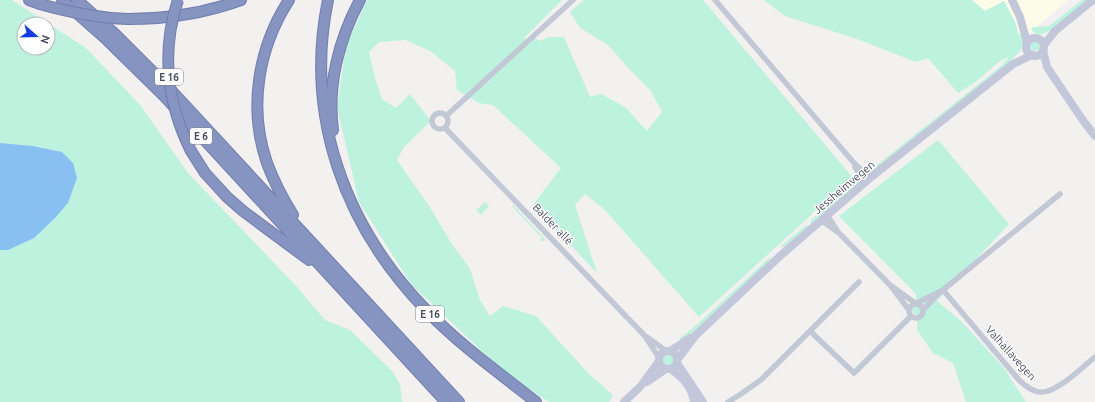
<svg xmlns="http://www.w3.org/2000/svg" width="1095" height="402" font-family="Ubuntu,sans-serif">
  <rect width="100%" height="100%" fill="#f3f0f0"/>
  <!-- commercial -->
  <path fill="#fdfce9" d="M 972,0 L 1069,0 L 1021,40 L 1015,22 L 1004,1 L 984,11 Z"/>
  <!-- green -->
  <path fill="#bdf2de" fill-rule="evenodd" d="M 0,0 L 12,0 L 86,48 L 141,106 L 188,173 L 298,288 L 325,320 L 350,330 L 392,371 L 400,384 L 402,402 L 0,402 L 0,250 L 8,250 L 62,152 L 33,146 L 0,143 ZM 24,24 L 48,24 L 48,48 L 24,48 Z
    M 367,0 L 562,0 L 524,38 L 532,42 L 535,38 L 540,41 L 548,37 L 564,37 L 590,97 L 601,94 L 625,107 L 647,131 L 662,112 L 651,91 L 631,71 L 608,45 L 580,28 L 570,12 L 584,0 L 703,0 L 854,179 L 822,203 L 809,217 L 699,317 L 605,210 L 585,194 L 575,205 L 597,273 L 533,205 L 561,168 L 493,105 L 479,103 L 457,90 L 455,71 L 432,52 L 406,40 L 379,42 L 369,52 L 375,78 L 382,99 L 396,108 L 410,94 L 431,121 L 404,147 L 397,160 L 429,206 L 452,244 L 470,269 L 480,300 L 490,316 L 503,306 L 536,316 L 589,374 L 613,395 L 609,402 L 549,402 L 504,372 L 411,284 L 359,202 L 337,108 L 345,52 L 344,51 Z
    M 764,0 L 972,0 L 985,11 L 1004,1 L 1015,22 L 1019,35 L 1022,33 L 1024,39 L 1022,43 L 1021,50 L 1008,64 L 873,172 L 869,173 L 868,172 L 1000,67 L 1010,56 L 999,62 L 974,83 L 958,93 L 928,58 L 916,62 L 857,39 L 785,16 Z
    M 1082,0 L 1088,0 C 1079,8 1052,33 1041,34 C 1036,35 1033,32 1031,28 C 1034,26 1043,27 1049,26 Z
    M1030 46a5 5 0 1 1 10 0a5 5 0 1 1-10 0Z
    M 938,140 L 1009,224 L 937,301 L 961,321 L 1004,368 L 1026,402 L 966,402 L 953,363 L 933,353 L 917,330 L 917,315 L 913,313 L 912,311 L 913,308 L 916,306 L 916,294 L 839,216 Z
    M 859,180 L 858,184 L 811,224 L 811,220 Z
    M 485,202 L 489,206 L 481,215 L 476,210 Z
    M 513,205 L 544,238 L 545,239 L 543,241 L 540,241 L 542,238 L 512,206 Z
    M 806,225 L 809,226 L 788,245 L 784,247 L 780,247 Z
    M 771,256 L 768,262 L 711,316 L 690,335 L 681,341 L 679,340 L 680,338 L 694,327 L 715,308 Z
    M663 360a5 5 0 1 1 10 0a5 5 0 1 1-10 0Z"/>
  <!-- water -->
  <path fill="#88c1f1" d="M 0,143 L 33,146 L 62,152 L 73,163 L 77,178 L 68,203 L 55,218 L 34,238 L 8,250 L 0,250 Z"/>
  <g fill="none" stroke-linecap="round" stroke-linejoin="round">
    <!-- highway casing -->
    <g stroke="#717ead" stroke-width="12">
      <path id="highway" d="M 29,0 L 40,4
        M 62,0 L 106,39 L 164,96 L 446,402
        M 77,0 L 115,34 L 169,88 L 459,402
        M 289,0 C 258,48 248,108 267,163 C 274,182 283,199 293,215
        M 328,0 C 304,116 345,227 427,311 C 460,345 499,373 536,402
        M 128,19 C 166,19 205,13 241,0
        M 333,130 C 327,85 339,39 360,0
        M 191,151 L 205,173 L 227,197 L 243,211 L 309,260"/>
    </g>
    <!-- street -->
    <path stroke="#c3c8d5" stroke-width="5.5" d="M 715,0 L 854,163 L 870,178
      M432 121a8 8 0 1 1 16 0a8 8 0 1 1-16 0Z
      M 446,116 L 573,0
      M 445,128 L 645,336 L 659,358
      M 855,167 L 865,183
      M 827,215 L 838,232 L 890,285
      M 821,220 L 836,231
      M 943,290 L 1019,380 C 1036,397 1047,395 1066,381 C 1076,374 1085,365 1095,357
      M 917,303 L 943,290 L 1060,194
      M909 311a7 7 0 1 1 14 0a7 7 0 1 1-14 0Z
      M 909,310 L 890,285 L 915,303
      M 923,310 L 939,293
      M 810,331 L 854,373 L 911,316
      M 647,337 L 666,351
      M 728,402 L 741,394 L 762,379 L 859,282"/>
    <!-- secondary -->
    <path stroke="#c2c7da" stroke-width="8" d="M 1012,0 L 1020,17 L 1027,42
      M1026 47a9 9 0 1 1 18 0a9 9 0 1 1-18 0Z
      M 1044,45 L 1055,31 L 1093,0
      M 1043,50 L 1047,67 L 1082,119 L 1095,136
      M659 360a9 9 0 1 1 18 0a9 9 0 1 1-18 0Z
      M 670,351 L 690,338
      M 677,360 L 696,335 L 780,256 L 824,218 L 870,178 L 1013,64 L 1032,55
      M 677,363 L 703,402
      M 671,369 C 683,378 692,387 694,402
      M 647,382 L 666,369
      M 624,402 L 640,387 L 659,361"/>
    <!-- highway -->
    <use href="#highway" stroke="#8594c1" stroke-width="10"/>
    <!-- highway-bridge casing -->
    <g stroke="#717ead" stroke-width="12" stroke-linecap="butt">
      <path id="highway-bridge" d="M 178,0 C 161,51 167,103 191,151
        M 40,4 C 68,12 98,18 128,19"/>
    </g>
    <!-- highway-bridge -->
    <use href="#highway-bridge" stroke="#8594c1" stroke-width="10"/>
  </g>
  <g text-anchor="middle" stroke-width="3" stroke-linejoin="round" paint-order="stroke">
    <!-- shield labels -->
    <g fill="#fff" stroke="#7e828f" stroke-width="1">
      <rect x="155" y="69" width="28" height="16" rx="3"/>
      <rect x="190" y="128" width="22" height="16" rx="3"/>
      <rect x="416" y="306" width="28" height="16" rx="3"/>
    </g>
    <g font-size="10" font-weight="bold" fill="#474d5f">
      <text x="169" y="81">E 16</text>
      <text x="201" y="140">E 6</text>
      <text x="430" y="318">E 16</text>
    </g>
    <!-- street labels -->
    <g font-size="11" fill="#474d5f" stroke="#fff">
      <text transform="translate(844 187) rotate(-40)" y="4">Jessheimvegen</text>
      <text transform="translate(553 224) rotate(46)" y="4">Balder allé</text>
      <text transform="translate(1011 353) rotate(48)" y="4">Valhallavegen</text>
    </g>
  </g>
  <!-- north arrow -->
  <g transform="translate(36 36) rotate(110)"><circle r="19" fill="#ffffff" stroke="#b5b8bf"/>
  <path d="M0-3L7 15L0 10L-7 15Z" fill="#103aec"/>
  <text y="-6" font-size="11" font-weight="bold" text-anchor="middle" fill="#474d5f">N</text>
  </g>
</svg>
